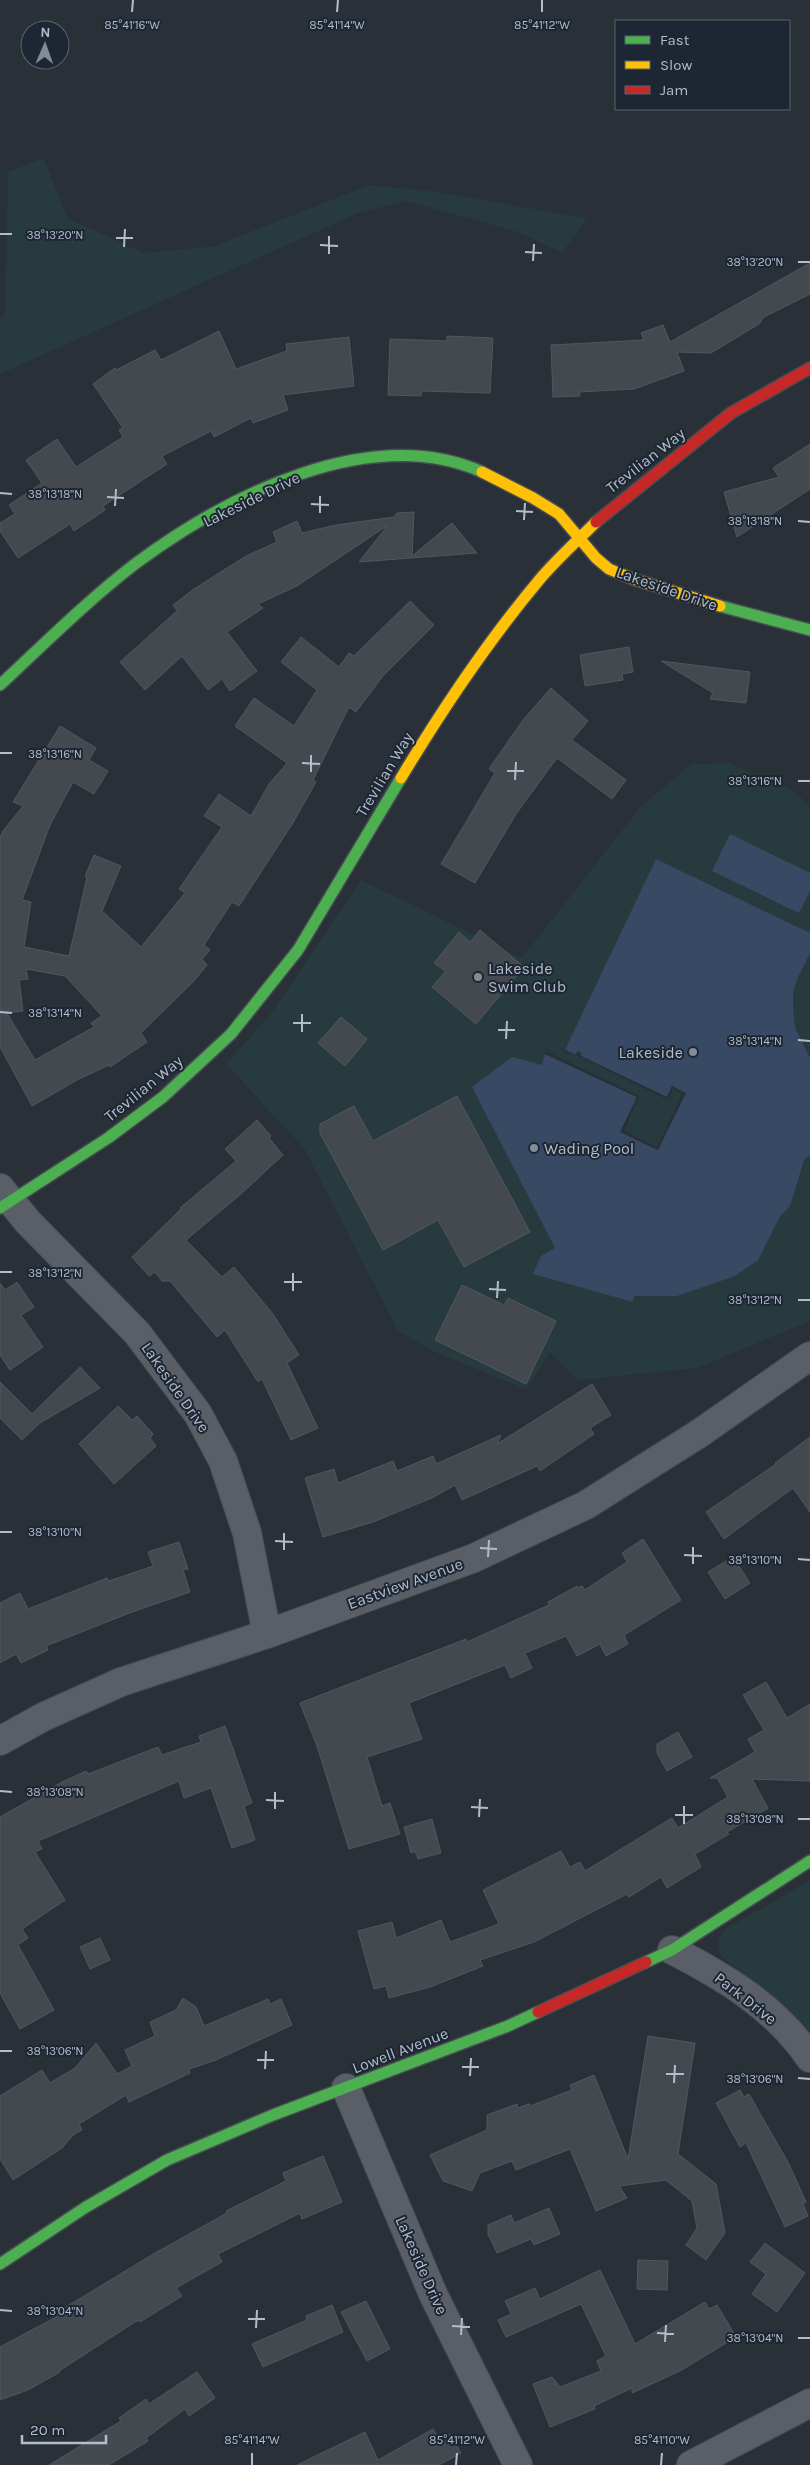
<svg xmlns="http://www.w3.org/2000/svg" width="810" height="2465" font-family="Karla,sans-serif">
  <rect width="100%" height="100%" fill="#2a3038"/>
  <!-- green -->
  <path fill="#273a3e" d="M 44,158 L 67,218 L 144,253 L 215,246 L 369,185 L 429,191 L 587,218 L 562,253 L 518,232 L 407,201 L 358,213 L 0,374 L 0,318 L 5,316 L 8,172 Z
    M 729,763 L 794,791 L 810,807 L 810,1321 L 697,1368 L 579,1380 L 550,1353 L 526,1389 L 437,1353 L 398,1331 L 304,1148 L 226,1064 L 273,1011 L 361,880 L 522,958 L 642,805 L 692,764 Z
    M 810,1881 L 810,2036 L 780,2005 L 721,1956 C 717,1945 717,1939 725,1929 Z"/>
  <!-- water -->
  <path fill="#384963" d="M 730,834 L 810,873 L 810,891 L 799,913 L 712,871 Z
    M 656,859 L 810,933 L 810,953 L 798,977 L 793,992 L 793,1008 L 795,1028 L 810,1058 L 810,1155 L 804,1160 L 790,1206 L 779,1218 L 758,1260 L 735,1276 L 677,1296 L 634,1296 L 633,1302 L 533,1274 L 541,1256 L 555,1248 L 472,1087 L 512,1057 L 542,1065 L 545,1054 L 637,1097 L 621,1132 L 658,1150 L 685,1093 L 672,1086 L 667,1097 L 580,1056 L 577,1051 L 576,1055 L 565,1050 Z"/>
  <!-- pier -->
  <path fill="#2a3038" d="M 563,1049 L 576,1055 L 578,1051 L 581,1053 L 581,1056 L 667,1097 L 672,1086 L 686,1093 L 658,1150 L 620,1132 L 637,1097 L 545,1054 L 546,1051 L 639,1096 L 624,1131 L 657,1147 L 682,1094 L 673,1089 L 669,1099 L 666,1099 L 578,1056 L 564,1052 Z"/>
  <!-- building -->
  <path fill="#444950" stroke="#52575f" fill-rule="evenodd" d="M 810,263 L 810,294 L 764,317 L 759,324 L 711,353 L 677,352 L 684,371 L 634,389 L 579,392 L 580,396 L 553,397 L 551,345 L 644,340 L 641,333 L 663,325 L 670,342 Z
    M 219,331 L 236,369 L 287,351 L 286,344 L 349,337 L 354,386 L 283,395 L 288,410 L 253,423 L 251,418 L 214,437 L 211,431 L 162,456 L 167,464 L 103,506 L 105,510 L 74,531 L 70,524 L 18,558 L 0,531 L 0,523 L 15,514 L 9,505 L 42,483 L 26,460 L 57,439 L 76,467 L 123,437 L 119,430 L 123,428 L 93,384 L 115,368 L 116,370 L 155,350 L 161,360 Z
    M 447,336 L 493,338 L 490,393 L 422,391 L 421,396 L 388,395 L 390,339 L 447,341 Z
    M 810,444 L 810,489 L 737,537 L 724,492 L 779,477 L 773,468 Z
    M 414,512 L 412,556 L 452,523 L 477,553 L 359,562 L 388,525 L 297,586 L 258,604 L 263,608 L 227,632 L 257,671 L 230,691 L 222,679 L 208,690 L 182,656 L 145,690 L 120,662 L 177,611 L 173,605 L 194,589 L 246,556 L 277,542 L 273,532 L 297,521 L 302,533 L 336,525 L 394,517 L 397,513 Z
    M 410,601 L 434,625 L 382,677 L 356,712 L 349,707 L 313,780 L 316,782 L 291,826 L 239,906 L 232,902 L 204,945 L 210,950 L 202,959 L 207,965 L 193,982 L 141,1033 L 147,1042 L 110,1067 L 109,1065 L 77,1080 L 32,1106 L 0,1047 L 0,838 L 3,831 L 23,806 L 13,802 L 60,726 L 96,748 L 89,760 L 108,771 L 94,794 L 73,782 L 50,825 L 22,900 L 31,902 L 24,947 L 69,956 L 87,877 L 85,876 L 94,855 L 121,866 L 102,911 L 141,947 L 185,893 L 179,889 L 222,827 L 204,816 L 219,794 L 251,816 L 269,784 L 287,763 L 235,726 L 254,698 L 294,726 L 317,690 L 281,662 L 301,637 L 339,667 L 349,653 L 354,656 ZM 26,969 L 65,976 L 102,1016 L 91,1023 L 94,1027 L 35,1060 L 7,1013 L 23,1011 L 19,980 L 28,979 Z
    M 629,647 L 633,672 L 622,674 L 623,680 L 585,686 L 580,655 Z
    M 661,661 L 750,672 L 746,703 L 710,699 L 713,693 Z
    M 551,688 L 588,721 L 572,740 L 626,780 L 612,799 L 557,758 L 516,814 L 475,883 L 441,864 L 495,773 L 489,769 L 523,720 Z
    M 480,930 L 524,967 L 476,1024 L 432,987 L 446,971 L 434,963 L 459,932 L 470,942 Z
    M 341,1017 L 367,1039 L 345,1066 L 318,1043 Z
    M 457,1096 L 530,1232 L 464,1267 L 438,1220 L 383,1250 L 320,1133 L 320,1124 L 354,1106 L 373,1141 Z
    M 257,1120 L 271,1136 L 269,1138 L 283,1155 L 241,1194 L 186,1240 L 222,1277 L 234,1267 L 273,1314 L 299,1355 L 287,1363 L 318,1428 L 291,1440 L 262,1379 L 258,1382 L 225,1330 L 217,1337 L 170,1281 L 162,1281 L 155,1272 L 149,1276 L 132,1257 L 181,1209 L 180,1208 L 236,1161 L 225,1149 Z
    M 17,1282 L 34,1307 L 21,1315 L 43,1347 L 10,1370 L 0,1355 L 0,1283 L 5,1290 Z
    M 462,1285 L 504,1305 L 508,1298 L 556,1321 L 526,1384 L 435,1340 Z
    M 80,1367 L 100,1388 L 40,1423 L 22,1440 L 0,1418 L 0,1382 L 32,1414 Z
    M 592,1384 L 611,1415 L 590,1428 L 594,1434 L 540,1471 L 537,1466 L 462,1500 L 455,1485 L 434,1497 L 373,1522 L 323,1537 L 305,1478 L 334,1469 L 338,1483 L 393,1461 L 397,1471 L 433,1456 L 436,1464 L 501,1435 L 497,1444 Z
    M 118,1406 L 132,1420 L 137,1416 L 153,1434 L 150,1438 L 156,1446 L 114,1484 L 79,1444 Z
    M 810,1437 L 810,1512 L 793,1488 L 724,1539 L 706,1512 L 776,1464 L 775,1463 Z
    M 643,1539 L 681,1600 L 624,1635 L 628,1644 L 606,1656 L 600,1644 L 577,1656 L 566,1636 L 525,1653 L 532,1668 L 511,1678 L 505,1665 L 409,1703 L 422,1739 L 367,1757 L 382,1806 L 390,1803 L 400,1834 L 349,1849 L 318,1749 L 300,1703 L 466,1639 L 467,1642 L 549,1605 L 548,1602 L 577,1586 L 578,1588 L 582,1586 L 585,1590 L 627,1562 L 622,1553 Z
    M 179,1542 L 188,1569 L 183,1570 L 190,1592 L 132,1612 L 46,1646 L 48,1650 L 21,1663 L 16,1654 L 0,1663 L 0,1603 L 20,1593 L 28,1609 L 107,1578 L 109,1581 L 153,1566 L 148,1552 Z
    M 733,1557 L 750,1583 L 725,1599 L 708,1572 Z
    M 766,1682 L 787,1718 L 810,1704 L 810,1781 L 752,1779 L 768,1808 L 727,1832 L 729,1834 L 695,1854 L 701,1867 L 667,1888 L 661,1877 L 629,1897 L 627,1894 L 534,1942 L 480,1960 L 483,1966 L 430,1987 L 389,1998 L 386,1986 L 374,1989 L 358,1931 L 392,1922 L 396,1938 L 441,1920 L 450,1942 L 499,1924 L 483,1890 L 561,1851 L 570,1867 L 580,1862 L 585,1871 L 672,1818 L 678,1828 L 728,1797 L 717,1778 L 710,1778 L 755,1752 L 748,1739 L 764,1730 L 743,1695 Z
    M 225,1726 L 252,1803 L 244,1806 L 255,1840 L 232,1848 L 211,1788 L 184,1798 L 179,1781 L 38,1841 L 42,1849 L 35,1852 L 65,1900 L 22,1929 L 28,1938 L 18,1945 L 54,2010 L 20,2029 L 0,1993 L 0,1817 L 64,1781 L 86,1771 L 88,1774 L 158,1747 L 162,1755 L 201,1742 L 199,1736 Z
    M 678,1732 L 692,1757 L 667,1771 L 657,1753 L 657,1744 Z
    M 432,1819 L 441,1853 L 418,1859 L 415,1851 L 411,1853 L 404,1827 Z
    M 100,1938 L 110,1960 L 90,1969 L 80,1947 Z
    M 183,1998 L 196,2007 L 204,2026 L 268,1999 L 270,2004 L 281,1999 L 292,2025 L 216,2060 L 189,2069 L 190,2073 L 129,2102 L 126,2095 L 79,2124 L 82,2130 L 73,2135 L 62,2148 L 13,2180 L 0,2159 L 0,2096 L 42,2070 L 50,2083 L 75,2068 L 96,2043 L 117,2074 L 132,2066 L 125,2050 L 155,2036 L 150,2022 L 176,2010 Z
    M 648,2036 L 695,2043 L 678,2154 L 716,2184 L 725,2233 L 706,2260 L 686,2245 L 697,2228 L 692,2201 L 666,2180 L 619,2186 L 627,2198 L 596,2211 L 570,2149 L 516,2170 L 512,2161 L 480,2173 L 472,2191 L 443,2181 L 430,2155 L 487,2130 L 487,2115 L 517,2104 L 518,2108 L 529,2104 L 530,2106 L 572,2090 L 570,2085 L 594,2075 L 628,2159 Z
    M 740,2090 L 744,2097 L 749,2094 L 789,2164 L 806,2202 L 803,2204 L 808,2216 L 785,2227 L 746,2143 L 740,2147 L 716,2103 Z
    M 323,2156 L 342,2202 L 302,2219 L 300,2213 L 218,2254 L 222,2262 L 176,2288 L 182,2296 L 140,2322 L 138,2320 L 59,2371 L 60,2372 L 28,2390 L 0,2400 L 0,2347 L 58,2316 L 56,2313 L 155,2253 L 227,2213 L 226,2211 L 286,2181 L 283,2173 Z
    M 549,2208 L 560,2234 L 534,2245 L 531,2239 L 497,2253 L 488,2234 L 488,2225 L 511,2215 L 514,2223 Z
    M 765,2243 L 805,2273 L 777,2312 L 752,2294 L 766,2274 L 750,2262 Z
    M 638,2260 L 668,2261 L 667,2290 L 637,2289 Z
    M 600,2270 L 635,2344 L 705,2302 L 709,2309 L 717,2305 L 736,2337 L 680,2371 L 632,2393 L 632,2388 L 594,2406 L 595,2409 L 550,2427 L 533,2384 L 552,2377 L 560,2387 L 601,2371 L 597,2361 L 606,2356 L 581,2304 L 506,2337 L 498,2320 L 511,2314 L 505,2301 L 535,2288 L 540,2299 Z
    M 366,2301 L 390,2349 L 367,2361 L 341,2312 Z
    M 332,2305 L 343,2332 L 263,2367 L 252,2344 L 307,2320 L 306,2316 Z
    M 197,2372 L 215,2398 L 189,2416 L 185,2409 L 146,2438 L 148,2441 L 109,2465 L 49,2465 L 121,2421 L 119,2418 L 146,2399 L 149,2404 Z
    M 433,2429 L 439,2440 L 450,2434 L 461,2453 L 439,2465 L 297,2465 L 365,2432 L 378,2460 Z"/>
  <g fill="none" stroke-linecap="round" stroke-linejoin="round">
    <!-- street casing -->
    <g stroke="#484c53" stroke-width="30">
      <path id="street" d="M 0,1188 L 28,1222 L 137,1333 L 198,1414 L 223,1461 L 247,1533 L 267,1634
        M 0,1741 L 43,1717 L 121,1682 L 267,1634 L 474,1558 L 586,1505 L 700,1433 L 810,1356
        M 672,1950 C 725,1977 776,2008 810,2058
        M 346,2088 L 433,2294 L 518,2465
        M 691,2465 L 810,2403"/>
    </g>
    <!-- fast casing -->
    <g stroke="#484c53" stroke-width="14">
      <path id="fast" d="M 720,606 L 810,630
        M 0,685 C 44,644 87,601 135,564 C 225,497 370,422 482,472
        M 0,1208 L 108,1138 L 163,1097 L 231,1034 L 298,950 L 401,778
        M 646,1962 L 672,1950 L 810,1861
        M 0,2264 L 86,2207 L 167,2160 L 273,2115 L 508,2026 L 538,2012"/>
    </g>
    <!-- slow casing -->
    <g stroke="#484c53" stroke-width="14">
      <path id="slow" d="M 482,472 L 533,498 L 559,514 L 596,558 L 609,569 L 633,579 L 720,606
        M 401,778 C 443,708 488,641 540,579 C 557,559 577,541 596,522"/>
    </g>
    <!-- jam casing -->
    <g stroke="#484c53" stroke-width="14">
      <path id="jam" d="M 596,522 L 731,413 L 810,368
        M 538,2012 L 646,1962"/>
    </g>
    <!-- street -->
    <use href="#street" stroke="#5a5e66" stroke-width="28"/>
    <!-- fast -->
    <use href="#fast" stroke="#4caf50" stroke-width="11"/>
    <!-- slow -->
    <use href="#slow" stroke="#ffc107" stroke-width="11"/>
    <!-- jam -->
    <use href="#jam" stroke="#c62828" stroke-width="11"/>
  </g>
  <!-- ticks -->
  <path fill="none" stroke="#b4bcc9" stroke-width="2" d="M 132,12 L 133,0M 337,12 L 338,0M 542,12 L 542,0M 0,234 L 12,234M 116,238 L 133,238M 320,245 L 338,246M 124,247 L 125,229M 525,252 L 542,253M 329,254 L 329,236M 533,261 L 534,244M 798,262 L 810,262M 0,493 L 12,494M 107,497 L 124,498M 311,504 L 329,505M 115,506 L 116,489M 516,511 L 533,512M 320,513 L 320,496M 524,520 L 525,503M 798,521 L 810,522M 0,753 L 12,753M 302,763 L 320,764M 507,771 L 524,771M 311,772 L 311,755M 515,780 L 516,762M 798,781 L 810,781M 0,1012 L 12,1013M 293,1023 L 311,1023M 498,1030 L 515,1030M 302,1032 L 302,1014M 506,1039 L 507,1021M 798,1040 L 810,1041M 0,1272 L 12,1272M 284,1282 L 302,1282M 489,1289 L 506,1290M 293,1291 L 293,1273M 497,1298 L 498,1281M 798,1300 L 810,1300M 0,1532 L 12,1532M 275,1541 L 293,1542M 480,1548 L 497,1549M 284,1550 L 284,1533M 684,1555 L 702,1556M 488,1557 L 489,1540M 798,1559 L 810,1560M 693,1564 L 693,1547M 0,1791 L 12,1792M 266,1800 L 284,1801M 471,1807 L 488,1808M 275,1809 L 275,1792M 675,1815 L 693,1815M 479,1817 L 480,1799M 798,1819 L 810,1819M 684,1824 L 684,1806M 0,2051 L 12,2051M 257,2060 L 274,2060M 462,2067 L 479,2067M 265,2069 L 266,2051M 666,2074 L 684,2074M 470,2076 L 471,2058M 798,2078 L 810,2079M 674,2083 L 675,2065M 0,2310 L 12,2311M 248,2319 L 265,2319M 452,2326 L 470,2327M 256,2328 L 257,2310M 657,2333 L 674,2334M 461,2335 L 462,2318M 798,2338 L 810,2338M 665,2342 L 666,2325M 252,2465 L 252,2453M 456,2465 L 457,2453M 661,2465 L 662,2453"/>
  <!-- markers -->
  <g fill="#848b96" stroke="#1d2633" stroke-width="2">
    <circle cx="478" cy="977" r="5"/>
    <circle cx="693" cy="1052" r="5"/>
    <circle cx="534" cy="1148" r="5"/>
  </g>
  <g text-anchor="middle" stroke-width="4" stroke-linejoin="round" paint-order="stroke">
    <!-- street labels -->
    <g font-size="16" fill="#b4bcc9" stroke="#1d2633">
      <text transform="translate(645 460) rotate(-38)" y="6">Trevilian Way</text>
      <text transform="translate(251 499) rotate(-26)" y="6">Lakeside Drive</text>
      <text transform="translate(667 588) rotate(19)" y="6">Lakeside Drive</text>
      <text transform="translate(384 774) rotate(-59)" y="6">Trevilian Way</text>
      <text transform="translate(143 1088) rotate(-39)" y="6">Trevilian Way</text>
      <text transform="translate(176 1387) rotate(55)" y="6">Lakeside Drive</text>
      <text transform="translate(405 1583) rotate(-20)" y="6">Eastview Avenue</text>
      <text transform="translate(746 1998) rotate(38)" y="6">Park Drive</text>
      <text transform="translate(400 2050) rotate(-21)" y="6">Lowell Avenue</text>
      <text transform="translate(422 2265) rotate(66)" y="6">Lakeside Drive</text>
    </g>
    <!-- poi labels -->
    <g font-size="16" fill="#b4bcc9" stroke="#1d2633" text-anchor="start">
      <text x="488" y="974">Lakeside<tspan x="488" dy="18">Swim Club</tspan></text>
      <text x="683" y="1058" text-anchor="end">Lakeside</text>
      <text x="544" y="1154">Wading Pool</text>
    </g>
  </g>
  <g font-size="12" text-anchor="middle" fill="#b4bcc9" stroke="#1d2633" stroke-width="4" stroke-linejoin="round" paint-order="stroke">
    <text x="132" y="29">85°41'16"W</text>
    <text x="337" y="29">85°41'14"W</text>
    <text x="542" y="29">85°41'12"W</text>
    <text x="55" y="239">38°13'20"N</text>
    <text x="755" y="266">38°13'20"N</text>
    <text x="55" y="498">38°13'18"N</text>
    <text x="755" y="525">38°13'18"N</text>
    <text x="55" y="758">38°13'16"N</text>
    <text x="755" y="785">38°13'16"N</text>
    <text x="55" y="1017">38°13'14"N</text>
    <text x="755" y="1045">38°13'14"N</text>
    <text x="55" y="1277">38°13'12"N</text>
    <text x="755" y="1304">38°13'12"N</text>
    <text x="55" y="1536">38°13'10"N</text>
    <text x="755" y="1564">38°13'10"N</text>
    <text x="55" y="1796">38°13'08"N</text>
    <text x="755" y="1823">38°13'08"N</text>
    <text x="55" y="2055">38°13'06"N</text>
    <text x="755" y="2083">38°13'06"N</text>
    <text x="55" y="2315">38°13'04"N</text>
    <text x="755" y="2342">38°13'04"N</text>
    <text x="252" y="2444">85°41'14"W</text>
    <text x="457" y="2444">85°41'12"W</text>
    <text x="662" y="2444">85°41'10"W</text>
  </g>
  <!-- legend -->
  <rect x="615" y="20" width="175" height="90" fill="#1d2633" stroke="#59626f"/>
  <rect x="625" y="36" width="25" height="8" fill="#4caf50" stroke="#59626f"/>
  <text x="660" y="45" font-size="15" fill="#b4bcc9">Fast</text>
  <rect x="625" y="61" width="25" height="8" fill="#ffc107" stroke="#59626f"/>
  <text x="660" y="70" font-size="15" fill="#b4bcc9">Slow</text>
  <rect x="625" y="86" width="25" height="8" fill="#c62828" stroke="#59626f"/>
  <text x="660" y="95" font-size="15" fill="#b4bcc9">Jam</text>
  <!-- north arrow -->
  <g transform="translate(45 45) rotate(2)"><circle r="24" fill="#1d2633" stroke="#59626f"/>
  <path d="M0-4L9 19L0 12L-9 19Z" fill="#848b96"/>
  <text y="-8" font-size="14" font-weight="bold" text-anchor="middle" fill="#b4bcc9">N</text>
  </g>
  <!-- scale -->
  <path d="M22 2435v8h84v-8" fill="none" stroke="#b4bcc9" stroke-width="2.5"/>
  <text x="30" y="2435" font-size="15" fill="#b4bcc9" stroke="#1d2633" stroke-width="4" paint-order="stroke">20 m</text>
</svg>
